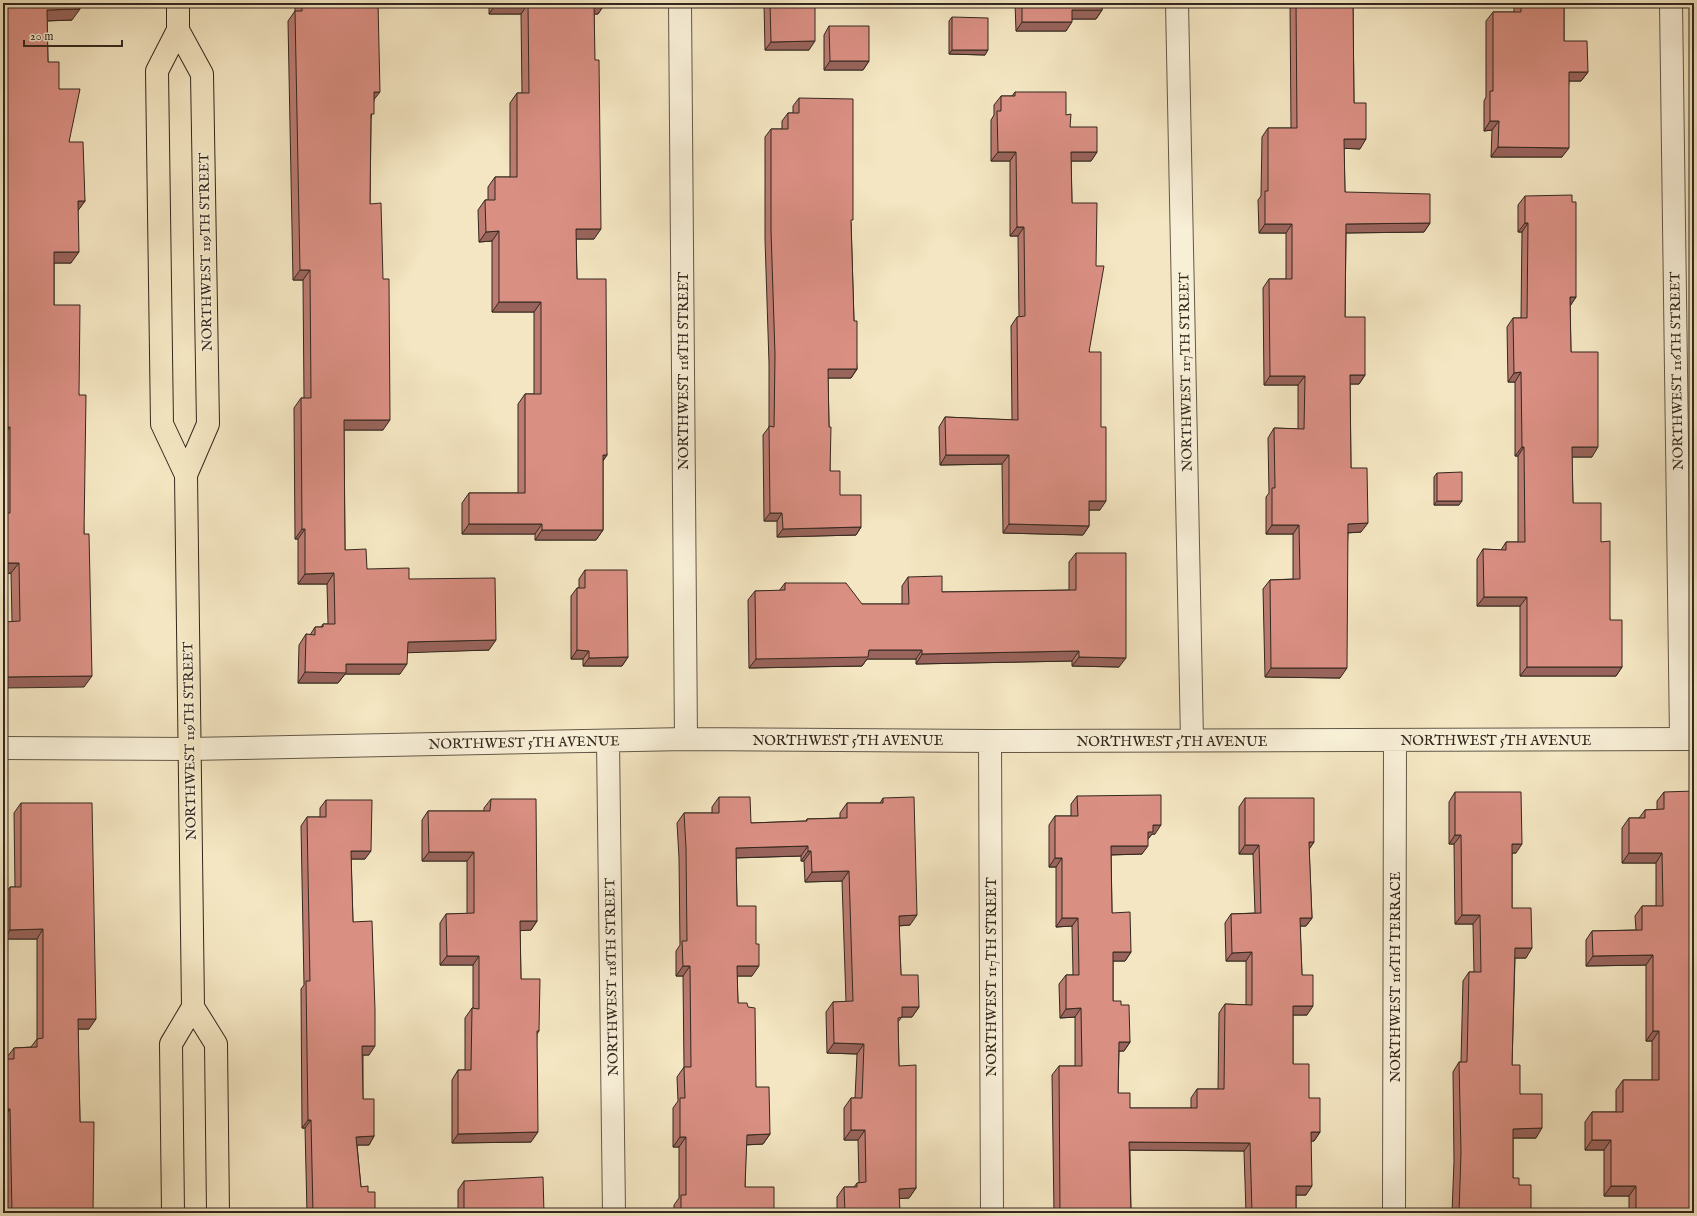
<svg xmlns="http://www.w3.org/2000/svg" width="1697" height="1216" font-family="'IM FELL English',serif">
  <rect width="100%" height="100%" fill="#f4e6c2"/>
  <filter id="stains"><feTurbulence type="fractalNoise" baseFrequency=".005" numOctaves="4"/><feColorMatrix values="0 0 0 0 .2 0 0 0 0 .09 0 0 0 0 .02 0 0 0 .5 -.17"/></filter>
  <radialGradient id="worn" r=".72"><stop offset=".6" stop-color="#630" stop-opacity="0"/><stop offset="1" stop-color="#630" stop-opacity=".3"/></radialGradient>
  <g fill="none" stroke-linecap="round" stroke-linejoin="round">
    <!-- minor casing -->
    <g stroke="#635847" stroke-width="24">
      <path id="minor" d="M 680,3 L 686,739
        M 1177,3 L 1192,740
        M 1671,3 L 1681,738
        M 608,741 L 614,1213
        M 990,741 L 992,1213
        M 3,748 L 189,749 L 686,739 L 990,741 L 1694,739
        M 1394,1213 L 1395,741"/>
    </g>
    <!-- major casing -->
    <g stroke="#33281e" stroke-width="24">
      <path id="major" d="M 178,3 L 178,30 L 202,74 L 208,424 L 186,475
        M 193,1007 L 216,1044 L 218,1213
        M 173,1213 L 171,1044 L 193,1007 L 186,475 L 162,424 L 157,71 L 178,30"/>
    </g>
    <!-- minor -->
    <use href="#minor" stroke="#f8efd7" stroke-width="22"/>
    <!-- major -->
    <use href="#major" stroke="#f4e6c2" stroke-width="22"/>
  </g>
  <!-- wall -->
  <path fill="#bb7b71" stroke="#33281e" d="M 3,3 L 72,20 L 47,21 L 48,62 L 59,89 L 69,142 L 85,201 L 78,210 L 71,263 L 54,263 L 54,305 L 79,395 L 84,534 L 84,687 L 12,621 L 11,573 L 3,574 Z
    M 295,3 L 378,3 L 374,100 L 371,119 L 370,204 L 383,430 L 344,430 L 345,550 L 367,569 L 409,579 L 489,650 L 407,652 L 400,674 L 345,674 L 338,683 L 298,683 L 299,645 L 306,634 L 310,635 L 315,627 L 321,627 L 323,624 L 328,624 L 327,584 L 298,584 L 298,539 L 295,539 L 294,408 L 301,398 L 304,398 L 303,280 L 293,280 L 288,21 L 295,11 Z
    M 489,3 L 605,3 L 598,14 L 594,14 L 594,239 L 576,239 L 577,279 L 607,455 L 603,461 L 603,530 L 596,540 L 535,540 L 535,534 L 462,534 L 462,503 L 469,493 L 518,493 L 518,404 L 525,394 L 534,394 L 534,312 L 492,312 L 492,241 L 479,242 L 478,210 L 485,200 L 488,200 L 488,187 L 495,177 L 510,177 L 510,103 L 517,93 L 522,93 L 521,14 L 489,14 Z
    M 764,3 L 815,3 L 809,50 L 765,50 Z
    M 1015,3 L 1102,3 L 1102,10 L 1096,19 L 1072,19 L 1066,31 L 1016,31 Z
    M 1290,3 L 1358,3 L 1355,7 L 1353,7 L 1354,103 L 1360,149 L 1344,148 L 1345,192 L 1430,223 L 1424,232 L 1346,233 L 1345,317 L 1365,375 L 1359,384 L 1350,384 L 1351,468 L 1361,532 L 1348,533 L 1340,678 L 1265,677 L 1263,589 L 1270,580 L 1293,579 L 1293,534 L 1266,534 L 1266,497 L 1269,493 L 1268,438 L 1274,428 L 1298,429 L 1298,385 L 1264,385 L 1263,288 L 1269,279 L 1286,279 L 1286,233 L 1259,233 L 1258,200 L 1261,196 L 1262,137 L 1268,128 L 1291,128 Z
    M 1514,3 L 1564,3 L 1564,41 L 1588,72 L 1581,81 L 1569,81 L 1562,157 L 1491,157 L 1492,130 L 1484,131 L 1484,101 L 1486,97 L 1486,21 L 1493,12 L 1514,12 Z
    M 952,17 L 985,55 L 949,54 L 949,21 Z
    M 829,26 L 869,61 L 863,70 L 824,70 L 824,35 Z
    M 1015,92 L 1066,115 L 1070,127 L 1097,152 L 1091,161 L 1071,161 L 1072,203 L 1089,352 L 1100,510 L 1089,510 L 1089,526 L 1083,535 L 1003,533 L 1002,464 L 940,465 L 939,427 L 945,417 L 1012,420 L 1011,326 L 1017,317 L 1019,317 L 1018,236 L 1010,236 L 1010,161 L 991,161 L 991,120 L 994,115 L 994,105 L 1001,96 L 1012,96 Z
    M 799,98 L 851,223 L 854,321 L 857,369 L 851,378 L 828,378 L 830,471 L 840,495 L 861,527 L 856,535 L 777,537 L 777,521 L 764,521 L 763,435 L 769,427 L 769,363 L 765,239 L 765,137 L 771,129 L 782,129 L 782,121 L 788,113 L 793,113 L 793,106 Z
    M 1525,196 L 1576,297 L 1570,306 L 1571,352 L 1592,457 L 1572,457 L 1573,503 L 1601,542 L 1610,620 L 1622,667 L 1616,676 L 1520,676 L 1520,606 L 1477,606 L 1477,559 L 1483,549 L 1501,550 L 1506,542 L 1518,542 L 1518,456 L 1515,456 L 1515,382 L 1508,382 L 1507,327 L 1513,318 L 1521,318 L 1522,232 L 1518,232 L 1518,205 Z
    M 1437,473 L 1459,505 L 1434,505 L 1434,477 Z
    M 1076,553 L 1119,667 L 1072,666 L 1072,661 L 916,664 L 916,659 L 867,659 L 862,666 L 749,668 L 748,600 L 755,591 L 779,591 L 785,583 L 862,604 L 902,604 L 902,586 L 908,577 L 942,592 L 1069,590 L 1069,562 Z
    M 585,570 L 628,657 L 622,666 L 583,666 L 583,659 L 571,659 L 571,596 L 577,588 L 579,588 L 579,579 Z
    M 1455,792 L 1516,853 L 1512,853 L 1512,908 L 1526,958 L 1515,958 L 1512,1065 L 1520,1094 L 1536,1138 L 1513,1138 L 1513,1178 L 1519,1185 L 1531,1213 L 1452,1213 L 1454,1161 L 1453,1072 L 1459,1062 L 1461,1062 L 1463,981 L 1469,972 L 1474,972 L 1473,924 L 1455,924 L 1454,844 L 1449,844 L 1449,802 Z
    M 1664,792 L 1694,1103 L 1693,1151 L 1694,1213 L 1629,1213 L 1629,1196 L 1604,1196 L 1604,1150 L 1585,1150 L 1585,1122 L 1592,1112 L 1616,1112 L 1616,1090 L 1623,1080 L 1652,1080 L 1652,1041 L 1646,1041 L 1646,965 L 1586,966 L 1586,940 L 1592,931 L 1636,930 L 1635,916 L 1642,906 L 1656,906 L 1656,863 L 1622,863 L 1622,828 L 1629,818 L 1639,818 L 1645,810 L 1657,810 L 1657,801 Z
    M 1077,796 L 1155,834 L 1152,834 L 1148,839 L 1142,854 L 1111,855 L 1112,913 L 1131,952 L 1125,961 L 1113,961 L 1113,1001 L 1121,1005 L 1130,1042 L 1124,1051 L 1119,1051 L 1118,1093 L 1130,1108 L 1191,1108 L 1191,1098 L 1197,1089 L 1218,1089 L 1219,1013 L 1225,1004 L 1246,1005 L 1246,961 L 1226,961 L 1225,923 L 1231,914 L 1255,913 L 1253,854 L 1239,854 L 1239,807 L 1245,798 L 1314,842 L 1309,849 L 1312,918 L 1306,926 L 1300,926 L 1302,975 L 1307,1015 L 1293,1015 L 1293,1064 L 1309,1098 L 1320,1132 L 1314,1141 L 1311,1141 L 1306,1195 L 1296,1195 L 1296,1213 L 1246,1213 L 1244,1151 L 1130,1150 L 1131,1213 L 1054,1213 L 1052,1075 L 1059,1066 L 1075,1066 L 1075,1017 L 1060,1018 L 1059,984 L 1066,975 L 1073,975 L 1072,926 L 1056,927 L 1056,867 L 1049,867 L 1049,825 L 1055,816 L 1071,816 L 1071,804 Z
    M 719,797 L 751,823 L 806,821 L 807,819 L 840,818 L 840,813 L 847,803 L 880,803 L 883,798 L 910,925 L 899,926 L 901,975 L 919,1007 L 912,1017 L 902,1017 L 898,1022 L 899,1066 L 916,1188 L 909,1198 L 899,1198 L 900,1213 L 837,1213 L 837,1197 L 844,1187 L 854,1187 L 857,1183 L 859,1183 L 858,1140 L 844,1140 L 844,1108 L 851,1098 L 855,1098 L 857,1054 L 827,1053 L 826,1012 L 833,1002 L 846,1002 L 842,881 L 805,882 L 804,861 L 801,861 L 801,856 L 736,858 L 737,906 L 752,976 L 737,976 L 738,1003 L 756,1087 L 770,1134 L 763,1144 L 746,1145 L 745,1187 L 774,1213 L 674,1213 L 674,1205 L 679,1198 L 679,1147 L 673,1147 L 673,1108 L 678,1101 L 677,1077 L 684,1067 L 683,976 L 676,976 L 676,951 L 680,945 L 679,858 L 677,823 L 684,813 L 712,813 L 712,807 Z
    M 491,799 L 537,921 L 531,930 L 520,930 L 521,979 L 539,1031 L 537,1034 L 531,1142 L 452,1143 L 452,1080 L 458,1070 L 465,1070 L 465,1018 L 472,1008 L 473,1008 L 473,965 L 440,965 L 440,923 L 446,914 L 467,914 L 467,861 L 422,861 L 422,820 L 428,811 L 484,811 L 484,808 Z
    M 326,800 L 365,859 L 351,859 L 353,922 L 369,1055 L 363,1055 L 363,1099 L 374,1136 L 369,1145 L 357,1145 L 361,1187 L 368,1192 L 375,1213 L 307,1213 L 305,1128 L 302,1128 L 301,989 L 304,985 L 301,826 L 307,817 L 320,817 L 320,808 Z
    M 21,803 L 89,1029 L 78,1029 L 80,1122 L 93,1213 L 5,1213 L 3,1119 L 3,1059 L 7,1059 L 7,1057 L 14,1048 L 31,1047 L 37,1039 L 37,939 L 4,939 L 3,897 L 10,887 L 15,887 L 14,813 Z
    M 464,1181 L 544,1213 L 458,1213 L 458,1190 Z"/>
  <!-- shaded-wall -->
  <path fill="#99645c" stroke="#33281e" d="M 1350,3 L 1358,3 L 1355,7 L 1347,7 Z
    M 496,4 L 528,4 L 521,14 L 489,14 Z
    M 594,4 L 605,4 L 598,14 L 587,14 Z
    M 80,9 L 72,20 L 40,21 L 47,10 Z
    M 1072,10 L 1102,10 L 1096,19 L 1065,19 Z
    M 1022,22 L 1072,22 L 1066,31 L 1016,31 Z
    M 815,41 L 809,50 L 765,50 L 771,42 Z
    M 952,50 L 988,50 L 985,55 L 949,54 Z
    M 830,61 L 869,61 L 863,70 L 824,70 Z
    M 1569,72 L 1588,72 L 1581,81 L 1562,81 Z
    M 374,92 L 380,92 L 372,102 Z
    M 1490,121 L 1499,121 L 1492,130 L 1484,131 Z
    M 1344,139 L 1366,139 L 1360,149 L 1338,148 Z
    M 1498,147 L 1569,148 L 1562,157 L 1491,157 Z
    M 998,152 L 1016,152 L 1010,161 L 991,161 Z
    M 1071,152 L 1097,152 L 1091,161 L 1065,161 Z
    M 78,201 L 85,201 L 77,212 Z
    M 1430,223 L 1424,232 L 1340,233 L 1346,224 Z
    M 1525,223 L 1528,223 L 1522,232 L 1518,232 Z
    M 1265,224 L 1292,224 L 1286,233 L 1259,233 Z
    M 1017,227 L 1024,227 L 1018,236 L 1010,236 Z
    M 576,229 L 601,229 L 594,239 L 569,239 Z
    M 499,231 L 492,241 L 479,242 L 486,232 Z
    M 54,252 L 79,252 L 71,263 L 46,263 Z
    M 300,270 L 310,270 L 303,280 L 293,280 Z
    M 1570,297 L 1576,297 L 1570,306 Z
    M 499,302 L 541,302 L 534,312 L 492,312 Z
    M 828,369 L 857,369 L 851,378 L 822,378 Z
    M 1521,372 L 1515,382 L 1508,382 L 1514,373 Z
    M 1350,375 L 1365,375 L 1359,384 L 1344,384 Z
    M 1270,376 L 1305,376 L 1298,385 L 1264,385 Z
    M 344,420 L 390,420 L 383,430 L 337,430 Z
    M 3,427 L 10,427 L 3,437 Z
    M 1522,447 L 1524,447 L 1518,456 L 1515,456 Z
    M 1572,447 L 1598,447 L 1592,457 L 1566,457 Z
    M 603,455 L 607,455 L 600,464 Z
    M 946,455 L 1009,455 L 1002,464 L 940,465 Z
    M 1089,501 L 1106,501 L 1100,510 L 1083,510 Z
    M 1437,501 L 1462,501 L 1459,505 L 1434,505 Z
    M 770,513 L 782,513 L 777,521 L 764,521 Z
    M 1368,523 L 1361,532 L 1341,533 L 1348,524 Z
    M 469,524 L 542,524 L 535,534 L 462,534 Z
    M 1009,524 L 1089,526 L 1083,535 L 1003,533 Z
    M 1272,525 L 1299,525 L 1293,534 L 1266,534 Z
    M 861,527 L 856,535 L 777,537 L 783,529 Z
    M 302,529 L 305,529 L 298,539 L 295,539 Z
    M 542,530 L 603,530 L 596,540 L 535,540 Z
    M 3,563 L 19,563 L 11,573 L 3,574 Z
    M 334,573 L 327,584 L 298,584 L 305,574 Z
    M 1484,597 L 1527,597 L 1520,606 L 1477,606 Z
    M 496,640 L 489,650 L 401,653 L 408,642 Z
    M 577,650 L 589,651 L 583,659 L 571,659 Z
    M 869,650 L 922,650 L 916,659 L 867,659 L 862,666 L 749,668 L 756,659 Z
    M 1079,651 L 1072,661 L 916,664 L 922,654 Z
    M 628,657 L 622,666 L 583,666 L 589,658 Z
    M 1079,657 L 1126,658 L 1119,667 L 1072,666 Z
    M 346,664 L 407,664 L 400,674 L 345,674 L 338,683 L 298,683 L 305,672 Z
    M 1527,667 L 1622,667 L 1616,676 L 1520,676 Z
    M 1271,668 L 1347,668 L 1340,678 L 1265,677 Z
    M 92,676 L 84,687 L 3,688 L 3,677 Z
    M 1153,825 L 1161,825 L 1155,834 L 1152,834 L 1147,840 L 1142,841 Z
    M 1455,835 L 1461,835 L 1454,844 L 1449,844 Z
    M 1309,842 L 1314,842 L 1308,851 Z
    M 1512,844 L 1522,844 L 1516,853 L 1506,853 Z
    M 1245,845 L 1259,845 L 1253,854 L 1239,854 Z
    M 808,846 L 801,856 L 729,858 L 736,848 Z
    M 1111,846 L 1148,846 L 1142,854 L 1105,855 Z
    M 351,851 L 371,851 L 365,859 L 345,859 Z
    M 808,851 L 811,851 L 804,861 L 801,861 Z
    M 429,852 L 474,852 L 467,861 L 422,861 Z
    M 1629,853 L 1662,853 L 1656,863 L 1622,863 Z
    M 1055,858 L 1062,858 L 1056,867 L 1049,867 Z
    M 849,871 L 842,881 L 805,882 L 812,872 Z
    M 917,915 L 910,925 L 892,926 L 899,916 Z
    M 1462,915 L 1480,915 L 1473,924 L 1455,924 Z
    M 1062,918 L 1078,918 L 1072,926 L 1056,927 Z
    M 1300,918 L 1312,918 L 1306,926 L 1294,926 Z
    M 520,921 L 537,921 L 531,930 L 514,931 Z
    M 43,929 L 37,939 L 4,939 L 10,930 Z
    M 1515,948 L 1532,948 L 1526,958 L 1509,958 Z
    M 1113,952 L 1131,952 L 1125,961 L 1107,961 Z
    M 1252,952 L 1246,961 L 1226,961 L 1232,953 Z
    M 1653,955 L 1646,965 L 1586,966 L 1593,956 Z
    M 447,956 L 479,956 L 473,965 L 440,965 Z
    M 683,966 L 690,966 L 683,976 L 676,976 Z
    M 737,966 L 759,966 L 752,976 L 730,976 Z
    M 1293,1006 L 1313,1006 L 1307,1015 L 1287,1015 Z
    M 902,1007 L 919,1007 L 912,1017 L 895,1017 Z
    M 1081,1008 L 1075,1017 L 1060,1018 L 1066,1009 Z
    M 78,1019 L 96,1019 L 89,1029 L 72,1029 Z
    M 1653,1031 L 1659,1031 L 1652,1041 L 1646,1041 Z
    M 1119,1042 L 1130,1042 L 1124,1051 L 1113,1051 Z
    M 834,1043 L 864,1044 L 857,1054 L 827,1053 Z
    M 362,1046 L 375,1046 L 369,1055 L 357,1055 Z
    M 3,1109 L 10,1109 L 3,1119 Z
    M 308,1120 L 311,1120 L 305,1128 L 302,1128 Z
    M 1542,1128 L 1536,1138 L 1507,1138 L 1513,1129 Z
    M 851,1130 L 865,1130 L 858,1140 L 844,1140 Z
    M 538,1132 L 531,1142 L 452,1143 L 458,1134 Z
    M 1311,1132 L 1320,1132 L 1314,1141 L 1305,1141 Z
    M 770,1134 L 763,1144 L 740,1145 L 747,1135 Z
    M 374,1136 L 369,1145 L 351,1145 L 356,1137 Z
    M 680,1137 L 686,1137 L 679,1147 L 673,1147 Z
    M 1592,1140 L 1611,1140 L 1604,1150 L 1585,1150 Z
    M 1129,1142 L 1250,1143 L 1244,1151 L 1123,1150 Z
    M 1296,1186 L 1312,1186 L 1306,1195 L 1290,1195 Z
    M 1611,1186 L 1636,1186 L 1629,1196 L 1604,1196 Z
    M 916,1188 L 909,1198 L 892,1199 L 899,1189 Z"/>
  <!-- building -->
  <path fill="#da8f83" stroke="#33281e" d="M 3,3 L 80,3 L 80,9 L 47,10 L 48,62 L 59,62 L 59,89 L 80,89 L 69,142 L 83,142 L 85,201 L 78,201 L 79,252 L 54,252 L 54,305 L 80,305 L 79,395 L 86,395 L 84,534 L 89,534 L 92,676 L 3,677 L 3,622 L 20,621 L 19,563 L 3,563 L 3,513 L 10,513 L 10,427 L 3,427 Z
    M 302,3 L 378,3 L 380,92 L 374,92 L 374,114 L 371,114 L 370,204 L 381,203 L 383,279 L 389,279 L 390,420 L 344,420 L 345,550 L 366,549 L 367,569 L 409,568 L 409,579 L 495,578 L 496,640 L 408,642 L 407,664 L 346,664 L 346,673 L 305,672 L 306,634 L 315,635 L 315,627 L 323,627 L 323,624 L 335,624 L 334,573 L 305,574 L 305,529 L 302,529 L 301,398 L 311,398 L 310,270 L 300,270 L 295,11 L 302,11 Z
    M 496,3 L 605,3 L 605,4 L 594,4 L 595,60 L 599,60 L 601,229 L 576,229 L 577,279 L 606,279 L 607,455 L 603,455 L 603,530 L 542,530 L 542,524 L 469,524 L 469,493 L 525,493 L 525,394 L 541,394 L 541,302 L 499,302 L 499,231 L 486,232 L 485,200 L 495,200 L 495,177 L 517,177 L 517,93 L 529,93 L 528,4 L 496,4 Z
    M 770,3 L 815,3 L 815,41 L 771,42 Z
    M 1022,3 L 1102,3 L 1102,10 L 1072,10 L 1072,22 L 1022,22 Z
    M 1296,3 L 1353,3 L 1354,103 L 1366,103 L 1366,139 L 1344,139 L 1345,192 L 1430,194 L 1430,223 L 1346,224 L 1345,317 L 1365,317 L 1365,375 L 1350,375 L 1351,468 L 1367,468 L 1368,523 L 1348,524 L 1347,668 L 1271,668 L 1270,580 L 1300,579 L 1299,525 L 1272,525 L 1272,488 L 1275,488 L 1274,428 L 1304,429 L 1305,376 L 1270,376 L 1269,279 L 1292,279 L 1292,224 L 1265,224 L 1265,191 L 1268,191 L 1268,128 L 1297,128 Z
    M 1521,3 L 1564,3 L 1564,41 L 1587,41 L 1588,72 L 1569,72 L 1569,148 L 1498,147 L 1499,121 L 1490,121 L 1490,91 L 1493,91 L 1493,12 L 1521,12 Z
    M 952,17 L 988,18 L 988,50 L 952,50 Z
    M 829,26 L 869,26 L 869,61 L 830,61 Z
    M 1015,92 L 1066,92 L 1066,115 L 1071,114 L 1070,127 L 1097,127 L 1097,152 L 1071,152 L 1072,203 L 1097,203 L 1096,266 L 1104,266 L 1089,352 L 1101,352 L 1101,427 L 1106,427 L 1106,501 L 1089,501 L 1089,526 L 1009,524 L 1009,455 L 946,455 L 945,417 L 1018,420 L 1017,317 L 1025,316 L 1024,227 L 1017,227 L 1016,152 L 998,152 L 997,111 L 1001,111 L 1001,96 L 1015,96 Z
    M 799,98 L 853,99 L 853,220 L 851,220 L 854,321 L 857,321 L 857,369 L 828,369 L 829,427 L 831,427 L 830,471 L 840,471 L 840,495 L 861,495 L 861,527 L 783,529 L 782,513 L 770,513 L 769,426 L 774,427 L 775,355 L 771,230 L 771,129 L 788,129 L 788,113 L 799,113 Z
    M 1572,195 L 1572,202 L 1576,202 L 1576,297 L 1570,297 L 1571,352 L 1598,352 L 1598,447 L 1572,447 L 1573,503 L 1601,503 L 1601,542 L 1610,541 L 1610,620 L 1622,620 L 1622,667 L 1527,667 L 1527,597 L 1484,597 L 1483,549 L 1506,550 L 1506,542 L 1525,542 L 1524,447 L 1522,447 L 1521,372 L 1514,373 L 1513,318 L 1527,318 L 1528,223 L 1525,223 L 1525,196 Z
    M 1462,472 L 1462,501 L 1437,501 L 1437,473 Z
    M 1076,553 L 1126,553 L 1126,658 L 1079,657 L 1079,651 L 922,654 L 922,650 L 869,650 L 868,657 L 756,659 L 755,591 L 785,590 L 785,583 L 846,583 L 862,604 L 909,604 L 908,577 L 942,576 L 942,592 L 1076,590 Z
    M 585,570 L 627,570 L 628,657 L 589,658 L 589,651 L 577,650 L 577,588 L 585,588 Z
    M 1694,791 L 1694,1093 L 1693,1151 L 1694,1151 L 1694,1213 L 1636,1213 L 1636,1186 L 1611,1186 L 1611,1140 L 1592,1140 L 1592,1112 L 1623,1112 L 1623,1080 L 1659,1080 L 1659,1031 L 1653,1031 L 1653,955 L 1593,956 L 1592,931 L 1642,930 L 1642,906 L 1663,906 L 1662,853 L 1629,853 L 1629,818 L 1645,818 L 1645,810 L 1664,809 L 1664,792 Z
    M 1455,792 L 1521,792 L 1522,844 L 1512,844 L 1512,908 L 1531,908 L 1532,948 L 1515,948 L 1512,1065 L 1520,1065 L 1520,1094 L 1542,1094 L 1542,1128 L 1513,1129 L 1513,1178 L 1519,1178 L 1519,1185 L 1531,1185 L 1531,1213 L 1459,1213 L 1461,1152 L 1459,1062 L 1467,1062 L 1469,972 L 1481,972 L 1480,915 L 1462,915 L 1461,835 L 1455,835 Z
    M 1161,795 L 1161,825 L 1153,825 L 1153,832 L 1148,832 L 1148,846 L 1111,846 L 1112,913 L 1130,912 L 1131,952 L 1113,952 L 1113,1001 L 1121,1001 L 1121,1005 L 1129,1005 L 1130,1042 L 1119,1042 L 1118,1093 L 1130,1093 L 1130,1108 L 1197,1108 L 1197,1089 L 1224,1089 L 1225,1004 L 1252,1005 L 1252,952 L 1232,953 L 1231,914 L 1261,913 L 1259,845 L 1245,845 L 1245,798 L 1314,798 L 1314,842 L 1309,842 L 1312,918 L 1300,918 L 1302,975 L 1313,975 L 1313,1006 L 1293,1006 L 1293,1064 L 1309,1064 L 1309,1098 L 1320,1098 L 1320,1132 L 1311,1132 L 1312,1186 L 1296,1186 L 1296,1213 L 1252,1213 L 1250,1143 L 1129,1142 L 1131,1213 L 1060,1213 L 1059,1066 L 1082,1066 L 1081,1008 L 1066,1009 L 1066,975 L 1079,975 L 1078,918 L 1062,918 L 1062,858 L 1055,858 L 1055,816 L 1078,816 L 1077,796 Z
    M 719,797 L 750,797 L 751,823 L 807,821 L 807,819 L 847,818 L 847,803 L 883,803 L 883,798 L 914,797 L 917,915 L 899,916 L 901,975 L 918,975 L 919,1007 L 902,1007 L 902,1017 L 898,1018 L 899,1066 L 916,1065 L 916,1188 L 899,1189 L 900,1213 L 845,1213 L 844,1187 L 857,1187 L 857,1183 L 866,1182 L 865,1130 L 851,1130 L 851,1098 L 862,1098 L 864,1044 L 834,1043 L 833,1002 L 853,1001 L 849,871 L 812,872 L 811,851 L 808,851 L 808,846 L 736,848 L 737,906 L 756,906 L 756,944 L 759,944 L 759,966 L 737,966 L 738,1003 L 747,1003 L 748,1007 L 755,1008 L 756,1087 L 769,1087 L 770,1134 L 747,1135 L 745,1187 L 774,1187 L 774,1213 L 681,1213 L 681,1195 L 686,1195 L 686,1137 L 680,1137 L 680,1098 L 685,1098 L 684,1067 L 691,1067 L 690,966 L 683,966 L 682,941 L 687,941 L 686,848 L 684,813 L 719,813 Z
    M 491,799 L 536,799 L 537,921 L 520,921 L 521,979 L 540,979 L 539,1031 L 537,1031 L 538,1132 L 458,1134 L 458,1070 L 471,1070 L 472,1008 L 479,1009 L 479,956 L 447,956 L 446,914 L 474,913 L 474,852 L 429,852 L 428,811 L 490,811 Z
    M 326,800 L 372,800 L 371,851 L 351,851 L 353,922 L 372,921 L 375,1010 L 375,1046 L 362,1046 L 363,1099 L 374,1099 L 374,1136 L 356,1137 L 361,1187 L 368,1186 L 368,1192 L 375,1192 L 375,1213 L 313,1213 L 311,1120 L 308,1120 L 306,981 L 310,981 L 307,817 L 326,817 Z
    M 21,803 L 92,803 L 96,1019 L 78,1019 L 80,1122 L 94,1122 L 93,1213 L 12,1213 L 10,1109 L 3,1109 L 3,1059 L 14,1059 L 14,1048 L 37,1047 L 37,1039 L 43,1038 L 43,929 L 10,930 L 10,887 L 21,887 Z
    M 543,1177 L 544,1213 L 464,1213 L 464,1181 Z"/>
  <g text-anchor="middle" stroke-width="3" stroke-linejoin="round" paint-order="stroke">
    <!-- street labels -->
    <g font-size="14" fill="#33281e" stroke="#f8efd7">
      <text transform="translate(205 252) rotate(-91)" y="5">NORTHWEST 119TH STREET</text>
      <text transform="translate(683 371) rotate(-90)" y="5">NORTHWEST 118TH STREET</text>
      <text transform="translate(1676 371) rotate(-91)" y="5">NORTHWEST 116TH STREET</text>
      <text transform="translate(1185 372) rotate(-91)" y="5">NORTHWEST 117TH STREET</text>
      <text x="848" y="745">NORTHWEST 5TH AVENUE</text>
      <text x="1496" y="745">NORTHWEST 5TH AVENUE</text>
      <text transform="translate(189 741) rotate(-91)" y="5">NORTHWEST 119TH STREET</text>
      <text x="1172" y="746">NORTHWEST 5TH AVENUE</text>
      <text transform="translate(524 742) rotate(-1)" y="5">NORTHWEST 5TH AVENUE</text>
      <text transform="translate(611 977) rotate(-91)" y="5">NORTHWEST 118TH STREET</text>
      <text transform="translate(991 977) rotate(-90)" y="5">NORTHWEST 117TH STREET</text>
      <text transform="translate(1395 977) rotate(-90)" y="5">NORTHWEST 116TH TERRACE</text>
    </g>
  </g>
  <!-- margin -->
  <rect width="1697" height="1216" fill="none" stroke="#f4e6c2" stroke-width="16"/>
  <rect x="4" y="4" width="1689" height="1208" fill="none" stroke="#33281e" stroke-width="2"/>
  <rect x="8" y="8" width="1681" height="1200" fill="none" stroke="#33281e"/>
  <!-- scale -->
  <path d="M24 40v6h98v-6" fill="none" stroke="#33281e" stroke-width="2"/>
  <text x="30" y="40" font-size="12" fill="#33281e" stroke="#f8efd7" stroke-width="3" paint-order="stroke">20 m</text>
  <rect width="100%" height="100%" filter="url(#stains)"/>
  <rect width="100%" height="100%" fill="url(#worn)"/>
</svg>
